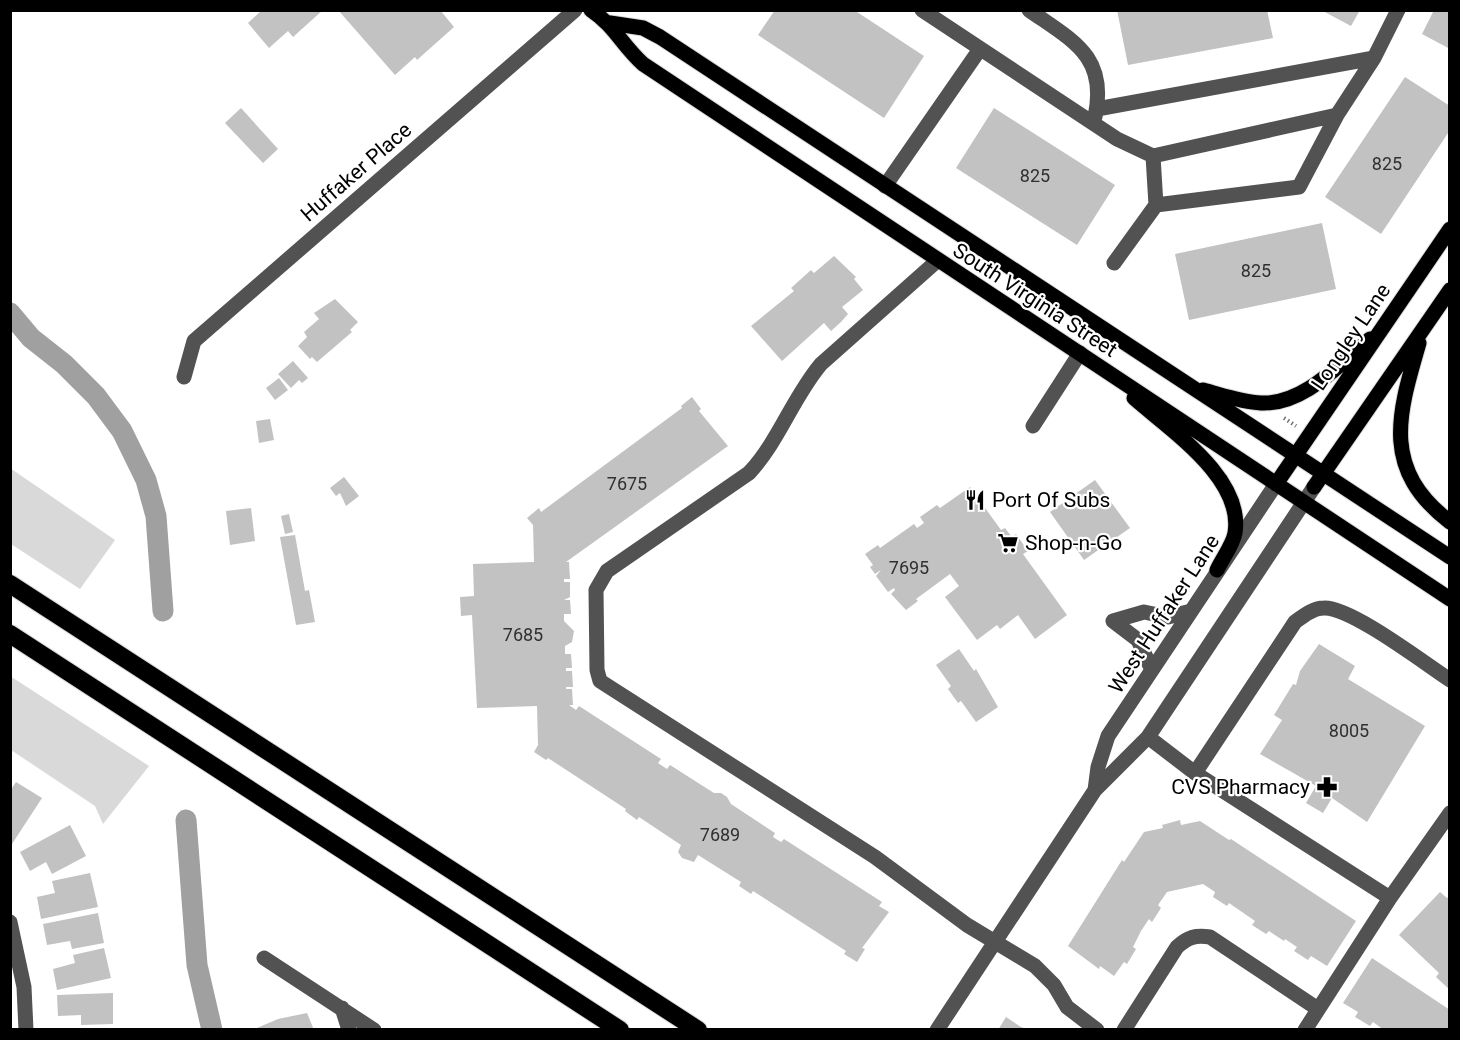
<svg xmlns="http://www.w3.org/2000/svg" width="1460" height="1040" font-family="Roboto,sans-serif">
  <rect width="100%" height="100%" fill="#fff"/>
  <!-- green -->
  <path fill="#d9d9d9" d="M 10,468 L 115,540 L 80,589 L 11,544 Z
    M 10,676 L 149,766 L 103,824 L 95,806 L 11,750 Z"/>
  <g fill="none" stroke-linecap="round" stroke-linejoin="round">
    <!-- canal -->
    <path stroke="#a0a0a0" stroke-width="21" d="M 10,313 L 31,338 L 64,364 L 96,396 L 122,431 L 146,480 L 156,516 L 163,611
      M 186,820 L 197,965 L 212,1030"/>
  </g>
  <!-- building -->
  <path fill="#c2c2c2" d="M 262,10 L 323,10 L 293,37 L 288,31 L 269,48 L 248,23 Z
    M 338,10 L 440,10 L 454,27 L 417,60 L 415,57 L 395,75 Z
    M 775,10 L 854,10 L 924,56 L 884,118 L 758,35 Z
    M 1117,10 L 1267,10 L 1273,38 L 1128,65 Z
    M 1321,10 L 1360,10 L 1351,26 Z
    M 1434,10 L 1450,10 L 1450,49 L 1422,34 Z
    M 1405,77 L 1450,106 L 1450,130 L 1381,234 L 1325,197 Z
    M 241,108 L 278,149 L 263,163 L 225,123 Z
    M 994,108 L 1115,185 L 1077,245 L 956,168 Z
    M 1322,223 L 1336,289 L 1189,320 L 1175,254 Z
    M 834,256 L 856,277 L 854,279 L 863,290 L 842,307 L 848,314 L 841,322 L 831,331 L 824,323 L 782,361 L 751,326 L 794,291 L 791,288 L 811,270 L 814,273 Z
    M 335,299 L 358,322 L 350,330 L 352,332 L 317,362 L 312,357 L 310,359 L 298,346 L 307,337 L 304,332 L 319,319 L 314,313 Z
    M 293,361 L 308,378 L 302,383 L 299,380 L 291,388 L 278,374 Z
    M 279,378 L 288,390 L 275,400 L 266,388 Z
    M 692,397 L 701,409 L 699,411 L 728,446 L 566,562 L 569,562 L 570,579 L 564,579 L 564,582 L 570,582 L 570,597 L 564,600 L 570,600 L 571,614 L 564,614 L 564,621 L 574,631 L 572,642 L 565,646 L 565,654 L 571,654 L 572,668 L 566,668 L 566,671 L 572,671 L 573,687 L 566,687 L 566,689 L 572,689 L 573,705 L 569,705 L 576,710 L 579,706 L 661,759 L 658,763 L 667,769 L 670,765 L 714,793 L 721,793 L 727,797 L 731,804 L 775,833 L 773,837 L 781,842 L 784,839 L 882,902 L 879,906 L 889,912 L 862,948 L 865,949 L 857,962 L 844,954 L 846,951 L 753,891 L 751,894 L 739,886 L 741,882 L 698,855 L 694,862 L 682,858 L 678,852 L 681,845 L 639,817 L 637,820 L 625,811 L 626,809 L 548,758 L 546,760 L 534,752 L 538,745 L 537,706 L 477,708 L 472,615 L 461,616 L 460,597 L 474,596 L 473,564 L 534,562 L 533,525 L 527,518 L 539,508 L 541,512 L 682,408 L 681,406 Z
    M 270,419 L 274,440 L 259,443 L 256,421 Z
    M 344,477 L 359,496 L 346,506 L 340,493 L 336,496 L 330,488 Z
    M 1095,480 L 1130,528 L 1084,560 L 1050,512 Z
    M 970,487 L 1001,530 L 1005,528 L 1012,537 L 1016,534 L 1028,551 L 1023,554 L 1067,615 L 1035,639 L 1018,615 L 1000,629 L 997,625 L 977,640 L 945,597 L 959,586 L 950,574 L 916,599 L 918,601 L 906,610 L 891,594 L 895,590 L 894,588 L 888,592 L 876,576 L 881,570 L 875,574 L 870,567 L 873,565 L 865,554 L 878,545 L 880,548 L 914,524 L 917,528 L 924,523 L 920,517 L 937,505 L 940,508 Z
    M 251,508 L 255,541 L 230,545 L 226,511 Z
    M 289,514 L 293,532 L 285,534 L 281,516 Z
    M 295,535 L 305,591 L 309,590 L 315,622 L 296,625 L 280,537 Z
    M 1319,644 L 1355,666 L 1348,679 L 1425,726 L 1367,822 L 1332,798 L 1323,813 L 1306,803 L 1316,786 L 1260,754 L 1282,720 L 1274,715 L 1293,684 L 1296,685 L 1300,671 Z
    M 959,649 L 974,671 L 976,669 L 998,707 L 976,722 L 961,701 L 958,703 L 948,689 L 951,686 L 936,665 Z
    M 16,782 L 42,798 L 12,844 L 10,791 Z
    M 1180,820 L 1181,825 L 1200,821 L 1229,840 L 1231,839 L 1356,921 L 1327,966 L 1311,956 L 1308,960 L 1294,951 L 1297,947 L 1285,939 L 1284,941 L 1269,931 L 1266,934 L 1252,925 L 1255,921 L 1229,903 L 1227,906 L 1213,897 L 1215,892 L 1203,884 L 1167,892 L 1158,905 L 1161,908 L 1152,922 L 1149,919 L 1141,931 L 1133,947 L 1136,949 L 1127,964 L 1124,962 L 1114,976 L 1100,966 L 1099,969 L 1068,946 L 1122,860 L 1124,862 L 1144,832 L 1163,828 L 1162,825 Z
    M 70,825 L 86,856 L 52,874 L 46,862 L 30,871 L 20,852 Z
    M 90,873 L 98,907 L 41,919 L 37,897 L 55,893 L 52,881 Z
    M 1440,892 L 1447,898 L 1450,896 L 1450,990 L 1436,977 L 1439,973 L 1399,935 Z
    M 98,913 L 104,943 L 72,949 L 70,941 L 47,945 L 43,924 Z
    M 104,948 L 111,978 L 57,990 L 53,969 L 75,963 L 73,955 Z
    M 1372,958 L 1450,1010 L 1450,1030 L 1384,1030 L 1373,1022 L 1370,1026 L 1355,1017 L 1358,1012 L 1343,1003 Z
    M 113,993 L 113,1024 L 81,1025 L 81,1015 L 58,1016 L 57,995 Z
    M 307,1013 L 314,1030 L 252,1030 L 278,1019 Z
    M 1006,1017 L 1021,1027 L 1029,1030 L 998,1030 Z"/>
  <g fill="none" stroke-linecap="round" stroke-linejoin="round">
    <!-- major casing -->
    <g stroke="#dbdbdb" stroke-width="17">
      <path id="major" d="M 591,10 C 615,26 621,44 643,64 L 1450,599
        M 610,23 L 643,28 L 660,37 L 1450,557
        M 1419,343 C 1398,415 1381,469 1450,522
        M 1203,390 C 1222,395 1241,402 1261,403 C 1304,405 1339,364 1370,339
        M 1134,398 C 1170,430 1244,478 1235,533 C 1233,545 1222,559 1217,570
        M 1276,484 L 1450,229
        M 1314,487 L 1450,290"/>
    </g>
    <!-- highway casing -->
    <g stroke="#dbdbdb" stroke-width="20">
      <path id="highway" d="M 10,584 L 698,1030
        M 10,634 L 620,1030"/>
    </g>
    <!-- path -->
    <path stroke="#747474" stroke-width="4" stroke-dasharray="1.5 3" stroke-linecap="butt" d="M 1284,418 L 1296,426"/>
    <!-- minor -->
    <path stroke="#525252" stroke-width="15" d="M 922,10 L 1117,139 L 1153,156 L 1337,115 L 1374,58 L 1398,10
      M 1029,10 C 1073,41 1108,56 1095,117
      M 1097,109 L 1374,58
      M 1153,156 L 1156,205 L 1299,187 L 1337,115
      M 885,186 L 980,49
      M 937,261 L 821,364 C 793,397 779,441 749,473 L 607,571 L 596,590 L 597,670 L 600,681 L 875,857 L 967,925 L 1035,966 L 1054,985 L 1067,1007 L 1097,1030
      M 1114,263 L 1156,205
      M 184,377 L 194,341 L 575,10
      M 1033,426 L 1080,353
      M 1113,621 L 1144,612 L 1168,617 L 1191,611
      M 1113,621 L 1138,640 L 1152,670
      M 1148,737 L 1195,773 L 1390,898
      M 1195,773 L 1295,622 C 1303,616 1313,608 1324,608 C 1351,607 1424,663 1450,680
      M 1095,790 L 1098,767 L 1108,736 L 1276,484
      M 10,922 L 24,987 L 26,1030
      M 264,958 L 374,1030
      M 342,1008 L 349,1030
      M 937,1030 L 1095,790 L 1148,737 L 1314,487
      M 1124,1030 L 1177,947 C 1188,937 1195,935 1210,937 L 1318,1009
      M 1305,1030 L 1390,898 L 1450,813"/>
    <!-- major -->
    <use href="#major" stroke="#000" stroke-width="15"/>
    <!-- highway -->
    <use href="#highway" stroke="#000" stroke-width="18"/>
  </g>
  <!-- icons -->
  <defs>
    <g id="restaurant-bare" transform="scale(1.62)"><path d="M-5-6h1v4h1v-4h1v4h1v-4h1v5L-1.5 .5V6h-2V.5L-5-1ZM5-6V6H3V1.5H1.5Q1.5-4 5-6Z" fill="#000" stroke="#fff" stroke-width="2.5" paint-order="stroke"/></g>
    <g id="supermarket-bare" transform="scale(1.62)"><path d="M-6-5.5h2.5l.6 2H6L4.5 2H-2.5L-4.4-4H-6ZM-1.5 3.2a1.3 1.3 0 1 0 .1 0ZM3 3.2a1.3 1.3 0 1 0 .1 0Z" fill="#000" stroke="#fff" stroke-width="2.5" paint-order="stroke"/></g>
    <g id="pharmacy-bare" transform="scale(1.62)"><path d="M-2-6h4v4h4v4h-4v4h-4v-4h-4v-4h4Z" fill="#000" stroke="#fff" stroke-width="2.5" paint-order="stroke"/></g>
  </defs>
  <g fill-rule="evenodd">
    <use href="#restaurant-bare" x="975" y="500"/>
    <use href="#supermarket-bare" x="1008" y="543"/>
    <use href="#pharmacy-bare" x="1327" y="787"/>
  </g>
  <g text-anchor="middle" stroke-width="4.5" stroke-linejoin="round" paint-order="stroke">
    <!-- number labels -->
    <g font-size="18" fill="#303030">
      <text x="1387" y="170">825</text>
      <text x="1035" y="182">825</text>
      <text x="1256" y="277">825</text>
      <text x="627" y="490">7675</text>
      <text x="909" y="574">7695</text>
      <text x="523" y="641">7685</text>
      <text x="1349" y="737">8005</text>
      <text x="720" y="841">7689</text>
    </g>
    <!-- street labels -->
    <g font-size="21" fill="#000" stroke="#fff">
      <text transform="translate(356 172) rotate(-41)" y="7">Huffaker Place</text>
      <text transform="translate(1035 300) rotate(33)" y="7">South Virginia Street</text>
      <text transform="translate(1351 337) rotate(-56)" y="7">Longley Lane</text>
      <text transform="translate(1164 614) rotate(-57)" y="7">West Huffaker Lane</text>
    </g>
    <!-- poi labels -->
    <g font-size="21" fill="#000" stroke="#fff" text-anchor="start">
      <text x="992" y="507">Port Of Subs</text>
      <text x="1025" y="550">Shop-n-Go</text>
      <text x="1310" y="794" text-anchor="end">CVS Pharmacy</text>
    </g>
  </g>
  <!-- border -->
  <rect width="1460" height="1040" fill="none" stroke="#000000" stroke-width="24"/>
</svg>
